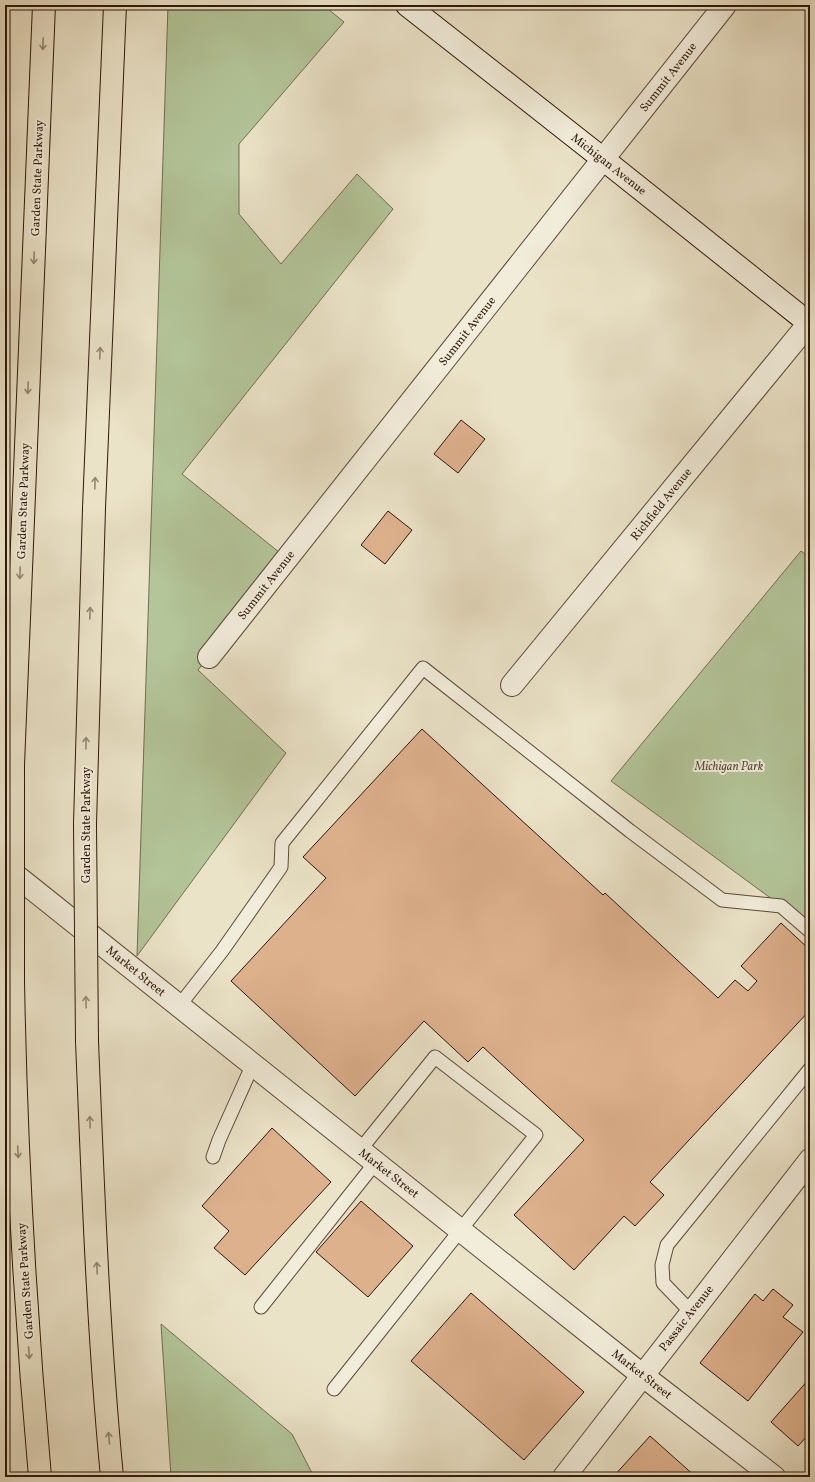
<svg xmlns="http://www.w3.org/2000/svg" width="815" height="1482" font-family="Vollkorn,serif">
  <rect width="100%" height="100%" fill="#ebe3c8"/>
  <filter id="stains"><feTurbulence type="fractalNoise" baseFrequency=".005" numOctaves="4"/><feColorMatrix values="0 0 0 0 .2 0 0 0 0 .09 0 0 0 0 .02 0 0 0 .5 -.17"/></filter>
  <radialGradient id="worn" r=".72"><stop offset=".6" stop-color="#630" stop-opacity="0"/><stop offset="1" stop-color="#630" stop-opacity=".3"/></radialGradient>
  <!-- green -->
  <path fill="#b3c599" stroke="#706e50" d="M 168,5 L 323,5 L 344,22 L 239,144 L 239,214 L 281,264 L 357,174 L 393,209 L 182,474 L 285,557 L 198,670 L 286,753 L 137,956 Z
    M 801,551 L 810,558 L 810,927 L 611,781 Z
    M 161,1324 L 292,1434 L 314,1477 L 171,1477 Z"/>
  <!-- building -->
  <path fill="#deb18d" stroke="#2d1708" d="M 461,420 L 485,439 L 458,473 L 434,454 Z
    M 388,511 L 412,530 L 385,564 L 361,545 Z
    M 422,729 L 603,895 L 605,893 L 718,998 L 735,980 L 748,991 L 757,981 L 741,966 L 781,923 L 810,950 L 810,1010 L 650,1182 L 664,1195 L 635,1226 L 624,1216 L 574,1270 L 514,1215 L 584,1140 L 483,1047 L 468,1062 L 424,1021 L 355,1096 L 231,981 L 326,878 L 303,857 Z
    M 272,1128 L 331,1182 L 245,1275 L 214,1248 L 229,1231 L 202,1206 Z
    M 361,1201 L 413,1246 L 368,1297 L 316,1252 Z
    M 773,1289 L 793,1305 L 783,1317 L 803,1332 L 748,1401 L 700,1363 L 755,1294 L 763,1301 Z
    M 471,1293 L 584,1392 L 524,1460 L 411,1361 Z
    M 810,1378 L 810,1433 L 798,1446 L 771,1422 Z
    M 650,1436 L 696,1477 L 613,1477 Z"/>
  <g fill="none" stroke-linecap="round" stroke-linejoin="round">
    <!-- lane casing -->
    <g stroke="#5c4a38" stroke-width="15">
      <path id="lane" d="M 179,1006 L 222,951 L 281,867 L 282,843 L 423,668 L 630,831 L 722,900 L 781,906 L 810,931
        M 213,1157 L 219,1140 L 253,1064
        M 261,1307 L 376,1162
        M 691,1312 L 663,1283 L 662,1265 L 667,1245 L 810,1069
        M 334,1389 L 536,1135 L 435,1057 L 360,1150"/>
    </g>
    <!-- street casing -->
    <g stroke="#5c4a38" stroke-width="24">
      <path id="street" d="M 209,657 L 725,5
        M 512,685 L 810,322
        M 5,867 L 642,1375 L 774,1477
        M 564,1477 L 810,1160"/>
    </g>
    <!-- secondary casing -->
    <g stroke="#2d1708" stroke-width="24">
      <path id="secondary" d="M 407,5 L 603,159 L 810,324"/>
    </g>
    <!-- highway casing -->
    <g stroke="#2d1708" stroke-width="24">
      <path id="highway" d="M 13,765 L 44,5
        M 85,824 L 94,508 L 115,5
        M 13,981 C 16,1147 25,1312 40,1477
        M 87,1041 C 93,1187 98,1332 112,1477"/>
    </g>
    <!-- lane -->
    <use href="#lane" stroke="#f2eddb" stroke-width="13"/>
    <!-- street -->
    <use href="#street" stroke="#f2eddb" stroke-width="22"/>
    <!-- secondary -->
    <use href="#secondary" stroke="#f2eddb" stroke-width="22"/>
    <!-- highway -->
    <use href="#highway" stroke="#ebe3c8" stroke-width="22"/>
    <!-- highway-bridge casing -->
    <g stroke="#2d1708" stroke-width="24" stroke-linecap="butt">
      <path id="highway-bridge" d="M 85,824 L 87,1041
        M 13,981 L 13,765"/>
    </g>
    <!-- highway-bridge -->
    <use href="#highway-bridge" stroke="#ebe3c8" stroke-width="22"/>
  </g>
  <!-- one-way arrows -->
  <defs><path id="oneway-shaft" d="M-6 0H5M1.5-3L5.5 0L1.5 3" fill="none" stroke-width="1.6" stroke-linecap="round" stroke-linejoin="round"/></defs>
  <g stroke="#968772">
    <use href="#oneway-shaft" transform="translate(43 44) rotate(92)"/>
    <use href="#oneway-shaft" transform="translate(34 258) rotate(92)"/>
    <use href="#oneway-shaft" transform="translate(100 353) rotate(-88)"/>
    <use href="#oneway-shaft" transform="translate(28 388) rotate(92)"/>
    <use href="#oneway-shaft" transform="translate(95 483) rotate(-88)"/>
    <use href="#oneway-shaft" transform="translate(20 573) rotate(92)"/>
    <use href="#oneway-shaft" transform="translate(90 613) rotate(-88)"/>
    <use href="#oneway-shaft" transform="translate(86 743) rotate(-89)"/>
    <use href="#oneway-shaft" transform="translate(86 1002) rotate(-91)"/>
    <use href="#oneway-shaft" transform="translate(90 1122) rotate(-92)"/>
    <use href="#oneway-shaft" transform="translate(18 1152) rotate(87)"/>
    <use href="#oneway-shaft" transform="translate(97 1268) rotate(-93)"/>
    <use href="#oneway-shaft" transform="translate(29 1353) rotate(86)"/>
    <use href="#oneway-shaft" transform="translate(109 1438) rotate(-95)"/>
  </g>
  <g text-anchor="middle" stroke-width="4" stroke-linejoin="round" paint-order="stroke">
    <!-- street labels -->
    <g font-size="12" fill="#2d1708" stroke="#f2eddb">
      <text transform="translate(668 77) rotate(-52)" y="4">Summit Avenue</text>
      <text transform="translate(609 164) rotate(38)" y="4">Michigan Avenue</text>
      <text transform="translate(37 178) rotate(-88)" y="4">Garden State Parkway</text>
      <text transform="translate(467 331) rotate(-52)" y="4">Summit Avenue</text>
      <text transform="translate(23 501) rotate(-88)" y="4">Garden State Parkway</text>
      <text transform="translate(661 504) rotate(-51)" y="4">Richfield Avenue</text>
      <text transform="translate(266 585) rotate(-52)" y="4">Summit Avenue</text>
      <text transform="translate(86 825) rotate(-90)" y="4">Garden State Parkway</text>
      <text transform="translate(136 971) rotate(39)" y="4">Market Street</text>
      <text transform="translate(389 1173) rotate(38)" y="4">Market Street</text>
      <text transform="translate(25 1281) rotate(-94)" y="4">Garden State Parkway</text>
      <text transform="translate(686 1318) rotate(-52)" y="4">Passaic Avenue</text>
      <text transform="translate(642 1374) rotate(38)" y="4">Market Street</text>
    </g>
    <!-- park labels -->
    <g font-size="12" font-style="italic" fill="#554b34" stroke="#f2eddb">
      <text x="729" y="770">Michigan Park</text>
    </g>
  </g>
  <!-- margin -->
  <rect width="815" height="1482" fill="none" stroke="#ebe3c8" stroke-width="20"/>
  <rect x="6" y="6" width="803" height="1470" fill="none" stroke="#2d1708" stroke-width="2"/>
  <rect x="10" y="10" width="795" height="1462" fill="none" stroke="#2d1708"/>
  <rect width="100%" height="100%" filter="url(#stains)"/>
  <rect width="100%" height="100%" fill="url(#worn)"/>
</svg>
